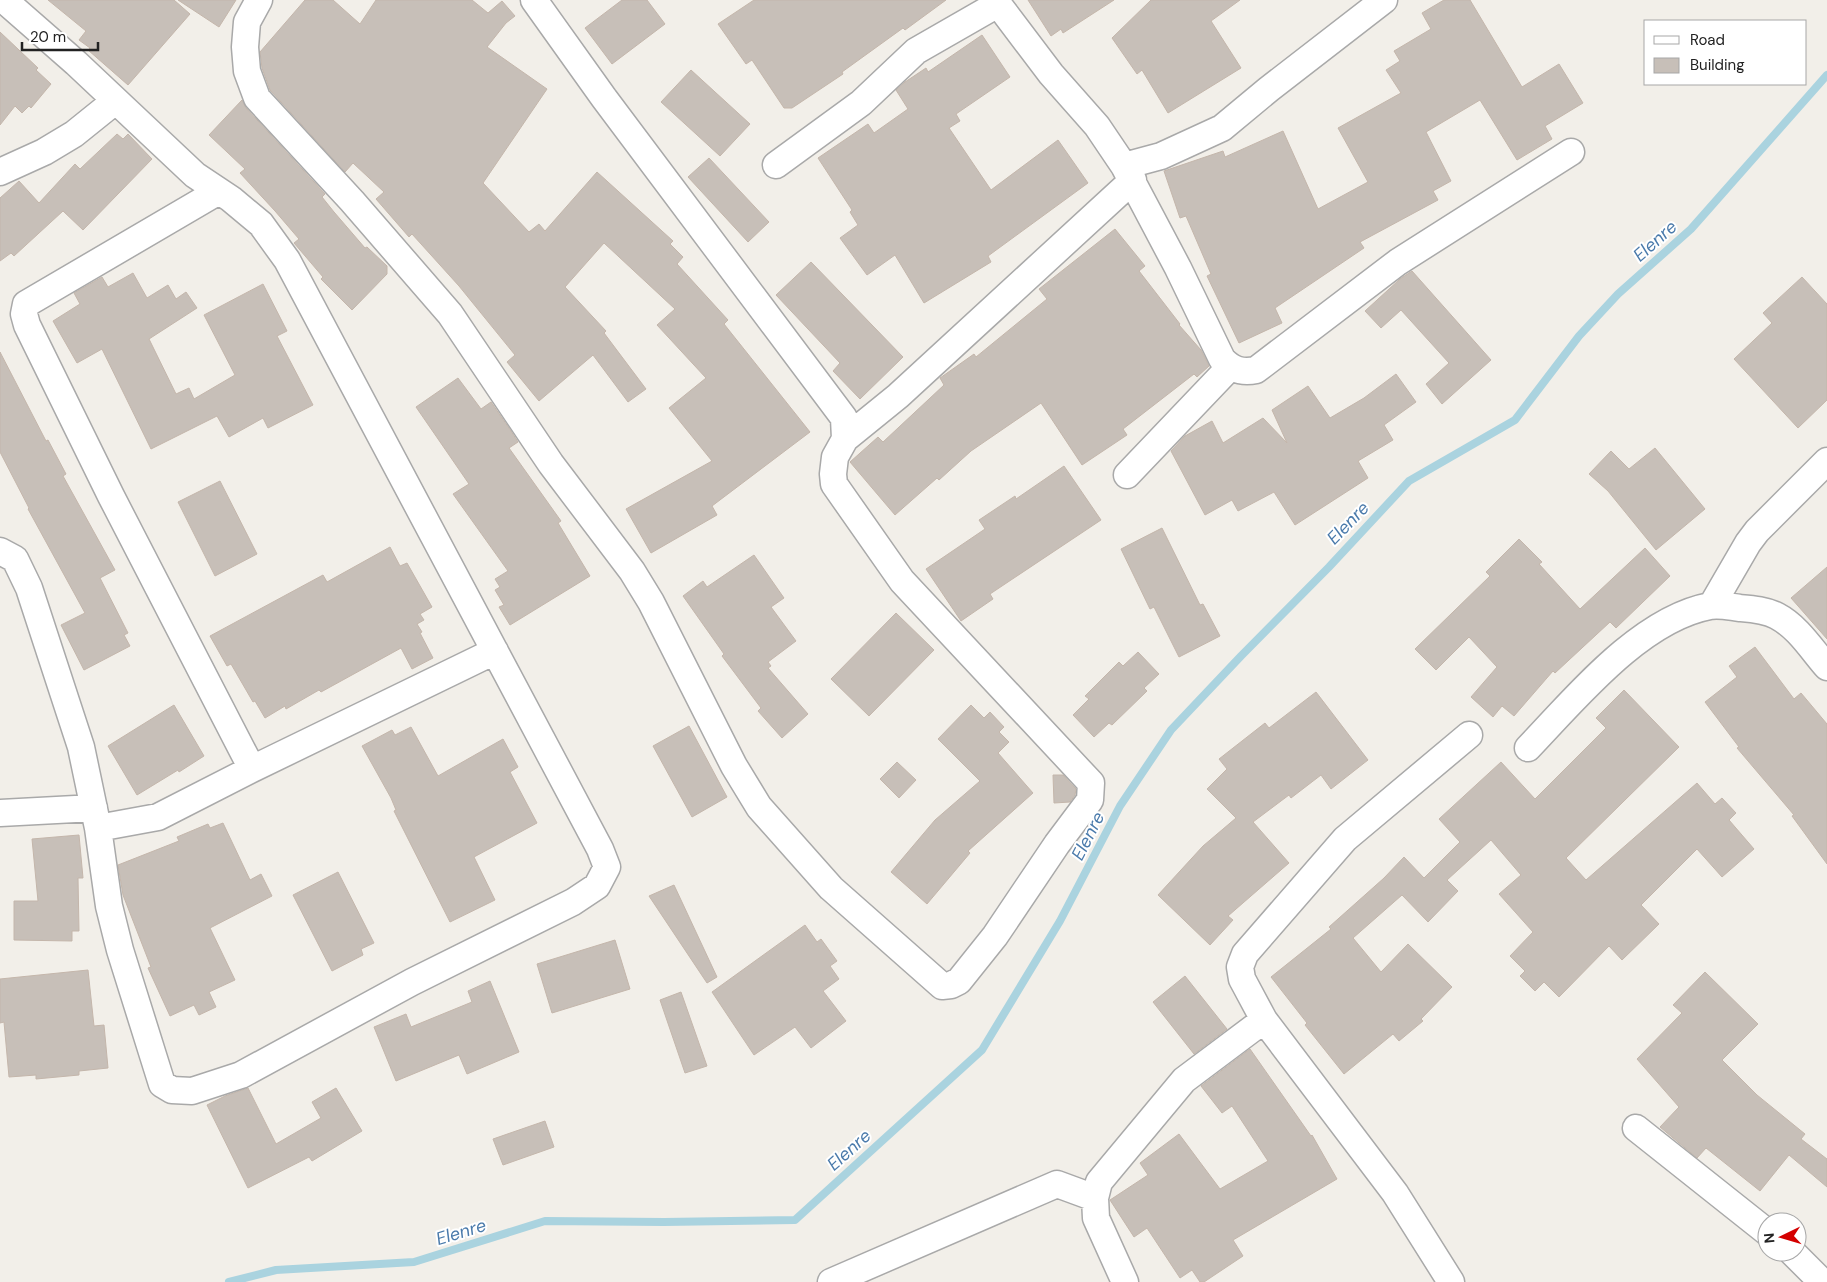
<svg xmlns="http://www.w3.org/2000/svg" width="1827" height="1282" font-family="'DM Sans',sans-serif">
  <rect width="100%" height="100%" fill="#f2efe9"/>
  <g fill="none" stroke-linecap="round" stroke-linejoin="round">
    <!-- stream -->
    <path stroke="#aad3df" stroke-width="8" d="M 229,1282 L 276,1270 L 414,1262 L 545,1221 L 664,1222 L 795,1220 L 982,1050 L 1060,921 L 1120,806 L 1171,730 L 1241,656 L 1329,567 L 1409,481 L 1515,420 L 1579,336 L 1618,294 L 1691,229 L 1827,75"/>
  </g>
  <!-- building -->
  <path fill="#c7bfb8" stroke="#c4b6ab" d="M 48,0 L 174,0 L 190,14 L 128,85 L 88,50 L 90,48 L 79,40 L 86,31 Z
    M 178,0 L 236,0 L 219,27 Z
    M 305,0 L 333,0 L 360,24 L 376,0 L 472,0 L 488,13 L 502,1 L 515,16 L 506,23 L 487,47 L 547,89 L 483,183 L 529,232 L 539,224 L 545,231 L 597,172 L 673,241 L 670,244 L 683,257 L 677,264 L 728,320 L 724,324 L 810,432 L 712,506 L 717,515 L 651,553 L 626,509 L 712,461 L 669,408 L 706,378 L 657,325 L 675,309 L 604,243 L 565,287 L 606,331 L 604,333 L 646,389 L 628,402 L 593,355 L 539,401 L 507,362 L 515,355 L 459,286 L 412,234 L 409,237 L 376,199 L 384,192 L 353,163 L 345,172 L 270,90 L 262,68 L 260,52 Z
    M 622,0 L 647,0 L 665,24 L 612,64 L 585,28 Z
    M 754,0 L 946,0 L 905,30 L 903,28 L 842,72 L 843,74 L 792,108 L 784,108 L 752,60 L 746,64 L 718,24 Z
    M 1028,0 L 1114,0 L 1063,33 L 1061,29 L 1051,36 Z
    M 1151,0 L 1240,0 L 1211,21 L 1241,68 L 1168,113 L 1142,70 L 1137,74 L 1112,38 Z
    M 1444,0 L 1470,0 L 1522,87 L 1559,64 L 1583,103 L 1545,126 L 1552,139 L 1517,160 L 1480,100 L 1426,132 L 1451,181 L 1433,191 L 1438,200 L 1360,242 L 1364,248 L 1275,308 L 1282,323 L 1239,343 L 1207,276 L 1211,274 L 1186,216 L 1180,218 L 1164,171 L 1223,151 L 1225,157 L 1283,131 L 1318,209 L 1368,182 L 1338,128 L 1401,93 L 1386,70 L 1400,61 L 1394,51 L 1431,29 L 1422,13 Z
    M 0,32 L 38,68 L 36,70 L 51,84 L 31,108 L 29,106 L 22,113 L 15,106 L 0,125 Z
    M 982,35 L 1010,77 L 956,114 L 960,121 L 949,128 L 991,190 L 1058,140 L 1088,183 L 988,256 L 991,262 L 924,303 L 895,255 L 867,275 L 840,238 L 858,225 L 850,212 L 852,210 L 818,158 L 868,124 L 874,133 L 908,109 L 896,90 L 905,82 L 926,68 L 928,72 Z
    M 691,70 L 750,124 L 720,156 L 661,102 Z
    M 242,100 L 246,108 L 325,194 L 322,197 L 334,212 L 365,248 L 367,247 L 387,266 L 387,274 L 352,310 L 321,279 L 323,277 L 294,243 L 299,239 L 275,211 L 240,173 L 245,169 L 209,135 Z
    M 117,134 L 123,139 L 128,134 L 152,159 L 83,230 L 63,211 L 14,256 L 11,253 L 0,261 L 0,198 L 19,181 L 39,203 L 75,164 L 80,169 Z
    M 709,158 L 769,222 L 748,242 L 688,177 Z
    M 1115,229 L 1145,266 L 1139,271 L 1180,324 L 1179,325 L 1201,350 L 1209,366 L 1197,377 L 1194,374 L 1123,429 L 1127,435 L 1082,465 L 1041,403 L 971,451 L 939,480 L 937,478 L 895,515 L 850,462 L 878,437 L 883,442 L 944,385 L 940,378 L 974,354 L 976,357 L 1047,299 L 1039,289 Z
    M 811,262 L 903,357 L 860,399 L 833,371 L 840,363 L 776,295 Z
    M 1412,271 L 1491,360 L 1442,404 L 1426,384 L 1449,363 L 1401,310 L 1381,328 L 1365,311 L 1400,279 Z
    M 133,273 L 147,298 L 168,285 L 176,299 L 186,292 L 197,308 L 149,339 L 176,394 L 189,388 L 194,399 L 235,375 L 204,315 L 263,284 L 287,331 L 277,336 L 313,405 L 268,428 L 263,418 L 229,437 L 217,416 L 151,449 L 102,349 L 77,363 L 53,321 L 80,304 L 74,293 L 102,277 L 108,287 Z
    M 1802,277 L 1827,304 L 1827,400 L 1798,428 L 1734,359 L 1772,323 L 1763,313 Z
    M 0,352 L 46,441 L 48,440 L 66,474 L 63,476 L 115,570 L 100,578 L 128,633 L 124,635 L 130,646 L 84,670 L 61,625 L 85,613 L 28,509 L 29,508 L 0,452 Z
    M 1396,374 L 1416,402 L 1384,425 L 1393,440 L 1358,461 L 1368,478 L 1295,525 L 1274,492 L 1238,511 L 1232,500 L 1205,515 L 1171,451 L 1185,436 L 1212,421 L 1223,443 L 1263,418 L 1287,443 L 1272,410 L 1308,386 L 1330,418 L 1364,398 Z
    M 458,378 L 481,409 L 491,402 L 511,431 L 518,442 L 509,448 L 561,521 L 558,523 L 590,576 L 510,625 L 499,607 L 504,605 L 495,590 L 500,587 L 495,579 L 508,571 L 453,494 L 469,484 L 416,407 Z
    M 1655,448 L 1705,509 L 1656,550 L 1608,491 L 1589,474 L 1611,451 L 1629,469 Z
    M 1064,466 L 1101,520 L 990,594 L 993,599 L 961,621 L 926,569 L 985,529 L 979,520 L 1015,496 L 1016,499 Z
    M 220,481 L 257,554 L 215,576 L 178,502 Z
    M 1162,528 L 1200,605 L 1203,604 L 1220,636 L 1179,657 L 1154,607 L 1150,609 L 1121,549 Z
    M 1519,539 L 1542,562 L 1539,564 L 1580,609 L 1645,548 L 1670,576 L 1616,628 L 1610,622 L 1555,673 L 1553,671 L 1514,716 L 1502,706 L 1493,717 L 1471,697 L 1497,667 L 1469,637 L 1436,670 L 1415,649 L 1490,576 L 1486,572 Z
    M 390,547 L 400,566 L 407,563 L 432,607 L 420,614 L 424,620 L 417,624 L 422,632 L 420,633 L 433,658 L 412,669 L 401,648 L 321,692 L 319,690 L 286,709 L 285,706 L 265,718 L 255,701 L 253,702 L 231,664 L 227,666 L 210,636 L 323,575 L 327,582 Z
    M 754,555 L 784,598 L 771,607 L 796,641 L 768,662 L 771,666 L 768,668 L 808,714 L 782,738 L 758,711 L 761,708 L 722,656 L 724,654 L 683,596 L 703,581 L 707,587 Z
    M 1827,567 L 1827,639 L 1791,598 Z
    M 896,613 L 934,650 L 869,716 L 831,679 Z
    M 1755,647 L 1794,699 L 1801,693 L 1827,724 L 1827,864 L 1792,816 L 1794,815 L 1737,748 L 1739,747 L 1705,702 L 1737,677 L 1729,666 Z
    M 1138,652 L 1159,674 L 1144,688 L 1147,691 L 1112,725 L 1109,723 L 1094,737 L 1073,715 L 1089,699 L 1085,696 L 1119,662 L 1123,666 Z
    M 1624,690 L 1679,747 L 1566,858 L 1586,880 L 1697,783 L 1715,804 L 1722,798 L 1736,813 L 1729,820 L 1754,849 L 1722,877 L 1697,849 L 1641,905 L 1659,924 L 1622,960 L 1609,946 L 1559,997 L 1544,982 L 1535,991 L 1520,976 L 1525,971 L 1510,956 L 1533,932 L 1499,894 L 1521,875 L 1491,840 L 1447,880 L 1458,891 L 1428,922 L 1402,895 L 1353,938 L 1381,972 L 1408,944 L 1452,987 L 1421,1019 L 1423,1021 L 1399,1041 L 1393,1034 L 1344,1074 L 1305,1025 L 1307,1023 L 1271,977 L 1331,929 L 1329,927 L 1384,878 L 1404,857 L 1424,878 L 1460,842 L 1439,819 L 1501,762 L 1535,799 L 1606,728 L 1596,718 Z
    M 1316,692 L 1368,760 L 1331,789 L 1321,775 L 1291,798 L 1289,795 L 1253,822 L 1289,863 L 1228,916 L 1233,920 L 1210,945 L 1158,895 L 1203,846 L 1236,818 L 1207,789 L 1227,769 L 1219,759 L 1265,723 L 1269,728 Z
    M 174,705 L 204,756 L 179,772 L 178,770 L 137,795 L 108,746 Z
    M 971,705 L 984,718 L 990,712 L 1004,727 L 999,732 L 1009,742 L 998,753 L 1033,793 L 968,851 L 970,853 L 927,904 L 891,872 L 935,820 L 980,781 L 938,739 Z
    M 689,726 L 727,797 L 692,817 L 653,746 Z
    M 411,727 L 438,776 L 503,739 L 518,767 L 510,772 L 537,823 L 474,857 L 495,900 L 450,922 L 394,811 L 396,810 L 391,798 L 362,746 L 392,730 L 395,735 Z
    M 897,762 L 916,780 L 899,798 L 880,779 Z
    M 1053,775 L 1063,775 L 1076,789 L 1075,795 L 1070,802 L 1054,803 Z
    M 223,823 L 250,880 L 261,874 L 272,896 L 210,928 L 235,980 L 209,992 L 216,1007 L 199,1015 L 194,1005 L 170,1016 L 148,968 L 151,967 L 123,895 L 118,865 L 179,841 L 177,837 L 208,824 L 210,828 Z
    M 79,835 L 83,878 L 78,878 L 79,931 L 72,931 L 72,941 L 14,940 L 14,901 L 38,901 L 32,839 Z
    M 338,872 L 374,943 L 361,949 L 363,955 L 332,971 L 293,895 Z
    M 674,885 L 717,977 L 707,983 L 649,896 Z
    M 805,925 L 817,942 L 821,939 L 837,961 L 830,966 L 839,979 L 823,991 L 846,1021 L 811,1048 L 795,1027 L 754,1055 L 712,992 Z
    M 615,940 L 630,989 L 552,1013 L 537,964 Z
    M 88,970 L 94,1026 L 104,1025 L 108,1068 L 79,1071 L 79,1075 L 36,1079 L 36,1075 L 9,1077 L 4,1022 L 0,1023 L 0,979 Z
    M 1705,972 L 1758,1024 L 1722,1060 L 1757,1095 L 1805,1134 L 1801,1139 L 1827,1159 L 1827,1187 L 1789,1155 L 1760,1191 L 1706,1148 L 1697,1158 L 1660,1127 L 1679,1107 L 1637,1059 L 1682,1013 L 1673,1005 Z
    M 1185,976 L 1227,1029 L 1194,1054 L 1153,1002 Z
    M 490,981 L 519,1052 L 467,1074 L 459,1055 L 396,1081 L 374,1027 L 406,1014 L 411,1027 L 472,1002 L 468,991 Z
    M 681,992 L 707,1066 L 685,1073 L 660,1000 Z
    M 1250,1049 L 1311,1136 L 1312,1135 L 1337,1179 L 1233,1240 L 1243,1256 L 1204,1282 L 1200,1282 L 1192,1270 L 1180,1278 L 1147,1228 L 1134,1237 L 1110,1200 L 1148,1175 L 1140,1163 L 1179,1134 L 1220,1189 L 1268,1161 L 1232,1106 L 1222,1113 L 1201,1086 Z
    M 248,1088 L 276,1144 L 321,1118 L 312,1102 L 336,1088 L 362,1131 L 312,1161 L 309,1157 L 248,1188 L 207,1105 L 225,1096 Z
    M 545,1121 L 554,1147 L 503,1165 L 493,1139 Z"/>
  <g fill="none" stroke-linecap="round" stroke-linejoin="round">
    <!-- minor casing -->
    <g stroke="#a9a9a9" stroke-width="29">
      <path id="minor" d="M 259,0 L 247,22 L 245,47 L 247,71 L 257,98 L 352,201 L 450,314 L 551,464 L 632,571 L 651,602 L 734,766 L 759,807 L 831,888 L 942,986 L 951,985 L 959,981 L 995,936 L 1057,844 L 1090,800 L 1091,783 L 902,581 L 834,484 L 833,474 L 835,457 L 845,439 L 898,396 L 1133,180
        M 534,0 L 604,98 L 844,418 L 845,439
        M 995,0 L 1051,74 L 1097,126 L 1124,166 L 1178,268 L 1222,359 C 1232,370 1242,373 1256,370 L 1398,262 L 1571,152
        M 776,165 L 861,103 L 916,51 L 998,4
        M 1124,166 L 1161,156 L 1222,128 L 1269,89 L 1384,0
        M 0,172 L 44,152 L 74,134 L 115,101
        M 219,191 L 26,304 L 24,314 L 27,325 L 111,496 L 252,769
        M 1127,475 L 1230,367
        M 0,551 L 15,559 L 29,588 L 81,747 L 98,828 L 109,906 L 120,950 L 162,1084 L 172,1090 L 192,1091 L 241,1075 L 412,982 L 573,902 L 597,886 L 607,867 L 600,849 L 287,260 L 261,224 L 231,199 L 195,175 L 76,63 L 4,0
        M 1712,605 L 1748,543 L 1757,531 L 1827,461
        M 1528,748 C 1575,699 1640,619 1710,606 C 1719,604 1731,607 1740,608 C 1752,609 1766,610 1777,616 C 1798,627 1812,650 1827,667
        M 0,813 L 94,808
        M 98,828 L 158,817 L 252,769 L 495,651
        M 1636,1128 L 1767,1232
        M 1792,1252 L 1822,1282
        M 831,1282 L 1057,1184 L 1095,1198
        M 1125,1282 L 1096,1218 L 1095,1198 L 1099,1182 L 1184,1080 L 1264,1020
        M 1451,1282 L 1395,1193 L 1264,1020 L 1242,979 L 1240,967 L 1245,954 L 1345,839 L 1469,735"/>
    </g>
    <!-- minor -->
    <use href="#minor" stroke="#fff" stroke-width="26"/>
  </g>
  <g text-anchor="middle" stroke-width="4" stroke-linejoin="round" paint-order="stroke">
    <!-- water labels -->
    <g font-size="18" font-style="italic" fill="#4a7aab" stroke="#fff">
      <text transform="translate(1655 241) rotate(-42)" y="6">Elenre</text>
      <text transform="translate(1348 523) rotate(-46)" y="6">Elenre</text>
      <text transform="translate(1088 836) rotate(-63)" y="6">Elenre</text>
      <text transform="translate(849 1150) rotate(-42)" y="6">Elenre</text>
      <text transform="translate(461 1232) rotate(-17)" y="6">Elenre</text>
    </g>
  </g>
  <!-- legend -->
  <rect x="1644" y="20" width="162" height="65" fill="#ffffff" stroke="#a7a7a7"/>
  <rect x="1654" y="36" width="25" height="8" fill="#ffffff" stroke="#a7a7a7"/>
  <text x="1690" y="45" font-size="15" fill="#222222">Road</text>
  <rect x="1654" y="58" width="25" height="15" fill="#c7bfb8" stroke="#a7a7a7"/>
  <text x="1690" y="70" font-size="15" fill="#222222">Building</text>
  <!-- north arrow -->
  <g transform="translate(1782 1237) rotate(265)"><circle r="24" fill="#ffffff" stroke="#a7a7a7"/>
  <path d="M0-4L9 19L0 12L-9 19Z" fill="#d40000"/>
  <text y="-8" font-size="14" font-weight="bold" text-anchor="middle" fill="#222222">N</text>
  </g>
  <!-- scale -->
  <path d="M22 42v8h76v-8" fill="none" stroke="#222222" stroke-width="2.5"/>
  <text x="30" y="42" font-size="15" fill="#222222" stroke="#ffffff" stroke-width="4" paint-order="stroke">20 m</text>
</svg>
